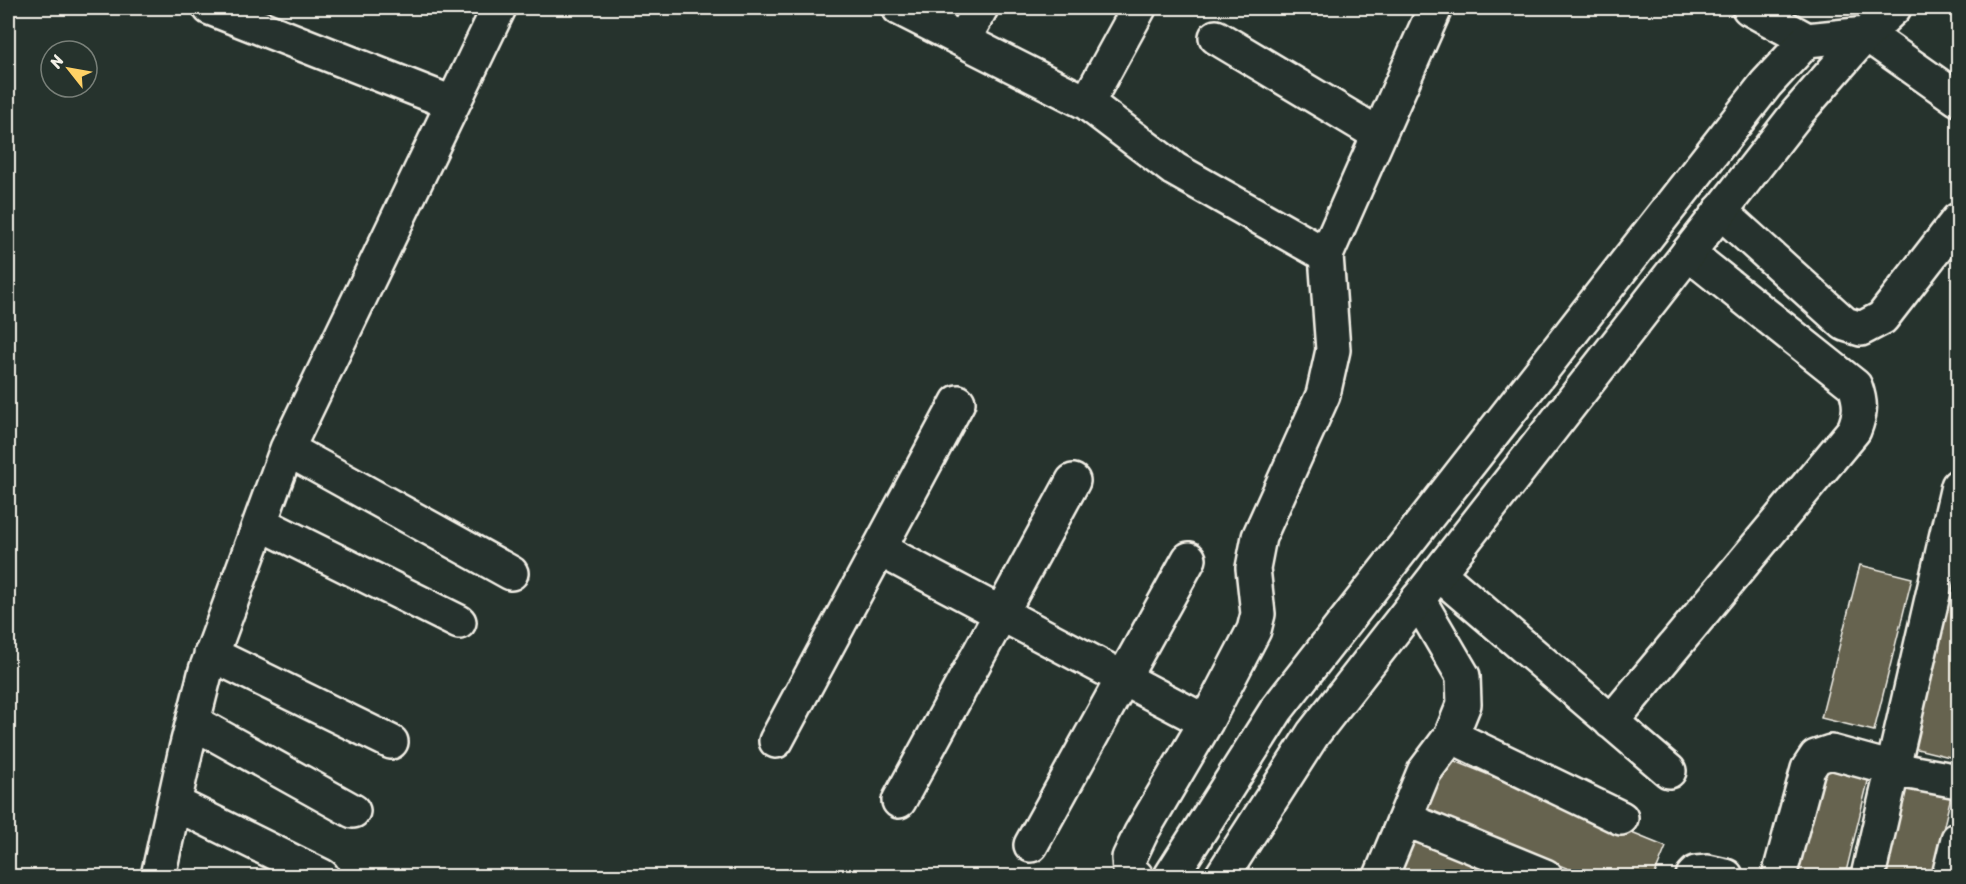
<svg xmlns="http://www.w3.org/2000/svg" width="1966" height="884" font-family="Sriracha,sans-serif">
  <rect width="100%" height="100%" fill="#26332d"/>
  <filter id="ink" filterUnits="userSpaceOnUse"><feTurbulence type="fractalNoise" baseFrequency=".0167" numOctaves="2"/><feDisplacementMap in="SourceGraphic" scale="12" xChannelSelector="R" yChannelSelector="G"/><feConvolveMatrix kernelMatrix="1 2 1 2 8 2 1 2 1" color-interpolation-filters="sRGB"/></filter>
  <g filter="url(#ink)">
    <!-- building -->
    <path fill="#666350" stroke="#f4f1e8" stroke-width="1.5" d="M 1958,544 L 1958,759 L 1909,747 Z
      M 1860,565 L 1912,578 L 1874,731 L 1821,718 Z
      M 1445,757 L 1666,847 L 1654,876 L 1586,876 L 1423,810 Z
      M 1821,757 L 1871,769 L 1845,876 L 1792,876 Z
      M 1902,780 L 1952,792 L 1932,876 L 1879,876 Z
      M 1415,838 L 1511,876 L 1400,876 Z"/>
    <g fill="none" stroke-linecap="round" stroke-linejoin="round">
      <!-- street casing -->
      <g stroke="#f4f1e8" stroke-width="38">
        <path id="street" d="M 210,8 L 452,103
          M 899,8 L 1087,103 L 1174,169 L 1326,255 L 1435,8
          M 1749,8 L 1807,40
          M 1866,34 L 1958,99
          M 1216,37 L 1378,134
          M 963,40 L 981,8
          M 1087,103 L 1139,8
          M 1720,211 L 1845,324 L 1861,329 L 1882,318 L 1958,220
          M 287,449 L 511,573
          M 260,523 L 459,622
          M 879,549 L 1206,722
          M 1438,573 L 1669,771
          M 211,654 L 391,742
          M 193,722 L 353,811
          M 1611,722 L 1854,430 C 1861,413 1861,403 1855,386 L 1688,253
          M 1451,736 L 1621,818
          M 776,741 L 958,402
          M 899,801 L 1073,481
          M 174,803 L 322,876
          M 1405,819 L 1545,876
          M 1031,845 L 1189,559
          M 158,876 L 186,749 L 206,670 L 287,449 L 499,8
          M 1136,876 L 1130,871 L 1129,858 L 1141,833 L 1206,722 L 1254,630 L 1258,614 L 1253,568 L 1259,537 L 1323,395 L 1333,350 L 1326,255
          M 1381,876 L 1424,772 L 1451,736 L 1464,704 L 1463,676 L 1418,599
          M 1693,876 L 1696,873 L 1708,872 L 1726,876
          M 1779,876 L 1808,769 L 1816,757 L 1831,752 L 1893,769 L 1958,781
          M 1868,876 L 1958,486
          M 1949,876 L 1958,839"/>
      </g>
      <!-- secondary casing -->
      <g stroke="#f4f1e8" stroke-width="38">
        <path id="secondary" d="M 1171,876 L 1277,709 L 1766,84 L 1807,40 L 1866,34
          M 1222,876 L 1313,734 L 1798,112 L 1866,34 L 1894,8"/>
      </g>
      <!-- street -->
      <use href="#street" stroke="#26332d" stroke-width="33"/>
      <!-- secondary -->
      <use href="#secondary" stroke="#26332d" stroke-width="33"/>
    </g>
  </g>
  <!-- margin -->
  <rect width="1966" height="884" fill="none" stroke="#26332d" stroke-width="30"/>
  <rect x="15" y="15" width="1936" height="854" fill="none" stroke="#f4f1e8" stroke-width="2" filter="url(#ink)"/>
  <!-- north arrow -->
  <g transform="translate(69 69) rotate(301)"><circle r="28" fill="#26332d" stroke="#787f78" stroke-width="1.5"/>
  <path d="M0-4.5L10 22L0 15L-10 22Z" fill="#ffd166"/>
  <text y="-9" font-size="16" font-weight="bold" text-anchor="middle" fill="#f4f1e8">N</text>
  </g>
</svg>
